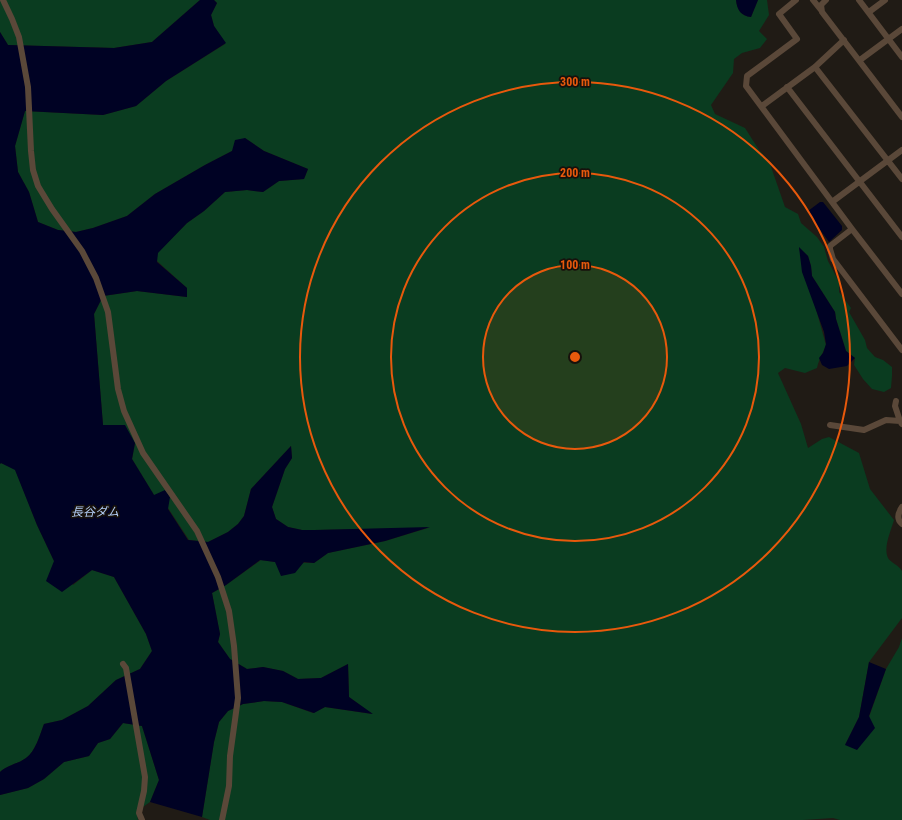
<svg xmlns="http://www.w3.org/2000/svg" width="902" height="820" font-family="'Roboto Condensed','Noto Sans JP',sans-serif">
  <rect width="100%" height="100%" fill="#201b15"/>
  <!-- green -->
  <path fill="#0a3c20" d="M 0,0 L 200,0 L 152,42 L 114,48 L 8,45 L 0,32 Z
    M 214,0 L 736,0 C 737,9 741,16 751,17 L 758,0 L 767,0 L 769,15 L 759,31 L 767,39 L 760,48 L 742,53 L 734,59 L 733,73 L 711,105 L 715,114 L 745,128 L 759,150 L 769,161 L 785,207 L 798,214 L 801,223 L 817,237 L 824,247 L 828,261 L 839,282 L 839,292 L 851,308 L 849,312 L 865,340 L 867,348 L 875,357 L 883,360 L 892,367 L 892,376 L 891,388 L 884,392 L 872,389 L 863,379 L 854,365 L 855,358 L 846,351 L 836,319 L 835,312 L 812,276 L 811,266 L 808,256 L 799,248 L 826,345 C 823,353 819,359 817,368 L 805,373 L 785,368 L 778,373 L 801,424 L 808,448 L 822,439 L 829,437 L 859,453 L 870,489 L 894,520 C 891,531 883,547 888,558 C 891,563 899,565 902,571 L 902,618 L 869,662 L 859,717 L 845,745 L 869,717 L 886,669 L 899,647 L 902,638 L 902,820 L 840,820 L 833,818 L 803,820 L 210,820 L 202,817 L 214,742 L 219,722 L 228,711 L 243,704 L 264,701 L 282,702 L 313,713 L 325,707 L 372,714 L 349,697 L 348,664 L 321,678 L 298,679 L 283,671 L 263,667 L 247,669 L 230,659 L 218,642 L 220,634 L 212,593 L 226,585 L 261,560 L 275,562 L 314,563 L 328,553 L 385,541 L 428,528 L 315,530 L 302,530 L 288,527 L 276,519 L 272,507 L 285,469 L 292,458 L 291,446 L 251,489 L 244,516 L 238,524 L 228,532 L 208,542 L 189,540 L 168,508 L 154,495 L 132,459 L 135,443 L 103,425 L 94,314 L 103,296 L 137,291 L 187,297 L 187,288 L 157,261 L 157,253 L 187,223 L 204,211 L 225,192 L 247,190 L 263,192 L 279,181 L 304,179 L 308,169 L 264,151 L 245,138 L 232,151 L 205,165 L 155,194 L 127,216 L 93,228 L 76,232 L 58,230 L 38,222 L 29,192 L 18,172 L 15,146 L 25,111 L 103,115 L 136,106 L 166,81 L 225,44 L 214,26 L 211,15 L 217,3 Z
    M 1,463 L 15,469 L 37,525 L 54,561 L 73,585 L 92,570 L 114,577 L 146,634 L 152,651 L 140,669 L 116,680 L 88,706 L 62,720 L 44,724 C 40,735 35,752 26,758 C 18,764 7,765 0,772 L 0,464 Z
    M 123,723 L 142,726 L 159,780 L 150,802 L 140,809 L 137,815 L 138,820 L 0,820 L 0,795 L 28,788 L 44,779 L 64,762 L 89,756 L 98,743 L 110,739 Z"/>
  <!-- water -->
  <path fill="#000224" d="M 200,0 L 214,0 L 217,3 L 211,15 L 214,26 L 226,43 L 166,81 L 136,106 L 103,115 L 25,111 L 15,146 L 18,172 L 29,192 L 38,222 L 58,230 L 76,232 L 93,228 L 127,216 L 155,194 L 205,165 L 232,151 L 235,140 L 245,138 L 264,151 L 308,169 L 304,179 L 279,181 L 263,192 L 247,190 L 225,192 L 204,211 L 187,223 L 158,253 L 157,262 L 187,288 L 187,297 L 137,291 L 103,296 L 94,314 L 103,425 L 125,425 L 135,443 L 132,459 L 154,495 L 165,490 L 170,497 L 168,509 L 188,540 L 208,542 L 228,532 L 238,524 L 244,516 L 251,489 L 291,446 L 292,458 L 285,469 L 272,507 L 276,519 L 288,527 L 302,530 L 315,530 L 430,527 L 385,541 L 328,553 L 314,563 L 304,562 L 295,573 L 281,576 L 275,562 L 260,560 L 226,585 L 212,593 L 220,634 L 218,642 L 230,659 L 247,669 L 263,667 L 283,671 L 298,679 L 321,678 L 348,664 L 349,697 L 373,714 L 325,707 L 314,713 L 282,702 L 264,701 L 243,704 L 228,711 L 219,722 L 214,742 L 202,817 L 150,802 L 159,780 L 142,726 L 123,723 L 110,739 L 98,743 L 89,756 L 64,762 L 44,779 L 28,788 L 0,795 L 0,772 C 7,765 18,764 26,758 C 35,752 40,735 44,724 L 62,720 L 88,706 L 116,680 L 140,669 L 152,651 L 146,634 L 114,577 L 92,570 L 62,592 L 46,581 L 54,561 L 37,525 L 15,470 L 1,463 L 0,464 L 0,32 L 8,45 L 114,48 L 152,42 Z
    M 736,0 L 758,0 L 751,17 C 741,16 737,10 736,0 Z
    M 820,202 L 823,202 L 842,226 L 842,230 L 829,242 L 808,213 L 808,211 Z
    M 799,247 L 808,256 L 811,266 L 812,276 L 835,312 L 836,319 L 846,351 L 855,358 L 847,366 L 829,369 L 822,365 L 819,358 L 823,353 L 826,344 L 824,332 L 802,272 Z
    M 869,662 L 886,669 L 869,716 L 875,728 L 857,750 L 845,745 L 859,717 Z"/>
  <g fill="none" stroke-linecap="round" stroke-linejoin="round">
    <!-- minor -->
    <path stroke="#5a4839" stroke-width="6" d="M 3,0 L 12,19 L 19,37 L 28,87 L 31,151 L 33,170 L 38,186 L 52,209 L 82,251 L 96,278 L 108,312 L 118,389 L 124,411 L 143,453 L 197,531 L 218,577 L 229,611 L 234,646 L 238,698 L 230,756 L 229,786 L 222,820
      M 796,0 L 779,14 L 797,39 L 747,76 L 746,86 L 852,229 L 902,294
      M 813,0 L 821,10
      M 826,0 L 821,5 L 822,12 L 902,117
      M 859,0 L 902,57
      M 869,12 L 885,0
      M 860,60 L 902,29
      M 815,67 L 902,179
      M 787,87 L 902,237
      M 762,106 L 815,67 L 844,40
      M 832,202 L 902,150
      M 852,229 L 830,246 L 830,249 L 833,259 L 902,350
      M 896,401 L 895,406 L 900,421
      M 830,425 L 864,430 L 886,420 L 900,421 L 902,424
      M 902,507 C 898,513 896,519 902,524
      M 123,664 L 126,668 L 145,777 L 144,791 L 139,813 L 142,820"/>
  </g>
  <!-- distance rings -->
  <circle cx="575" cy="357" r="92" fill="#e8590c" fill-opacity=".12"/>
  <g fill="none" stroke="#e8590c" stroke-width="2">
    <circle cx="575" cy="357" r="92"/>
    <circle cx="575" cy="357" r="184"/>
    <circle cx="575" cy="357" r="275"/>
  </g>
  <g text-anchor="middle" stroke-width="3.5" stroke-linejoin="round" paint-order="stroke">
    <!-- water labels -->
    <g font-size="12" font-style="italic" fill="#b1cbf4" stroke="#17110c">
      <text x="95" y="516">長谷ダム</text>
    </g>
  </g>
  <circle cx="575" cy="357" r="6" fill="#e8590c" stroke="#17110c" stroke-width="2"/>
  <g font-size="12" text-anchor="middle" font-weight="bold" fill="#e8590c" stroke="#17110c" stroke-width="3.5" stroke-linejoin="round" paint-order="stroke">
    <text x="575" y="86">300 m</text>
    <text x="575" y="177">200 m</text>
    <text x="575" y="269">100 m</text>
  </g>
</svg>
